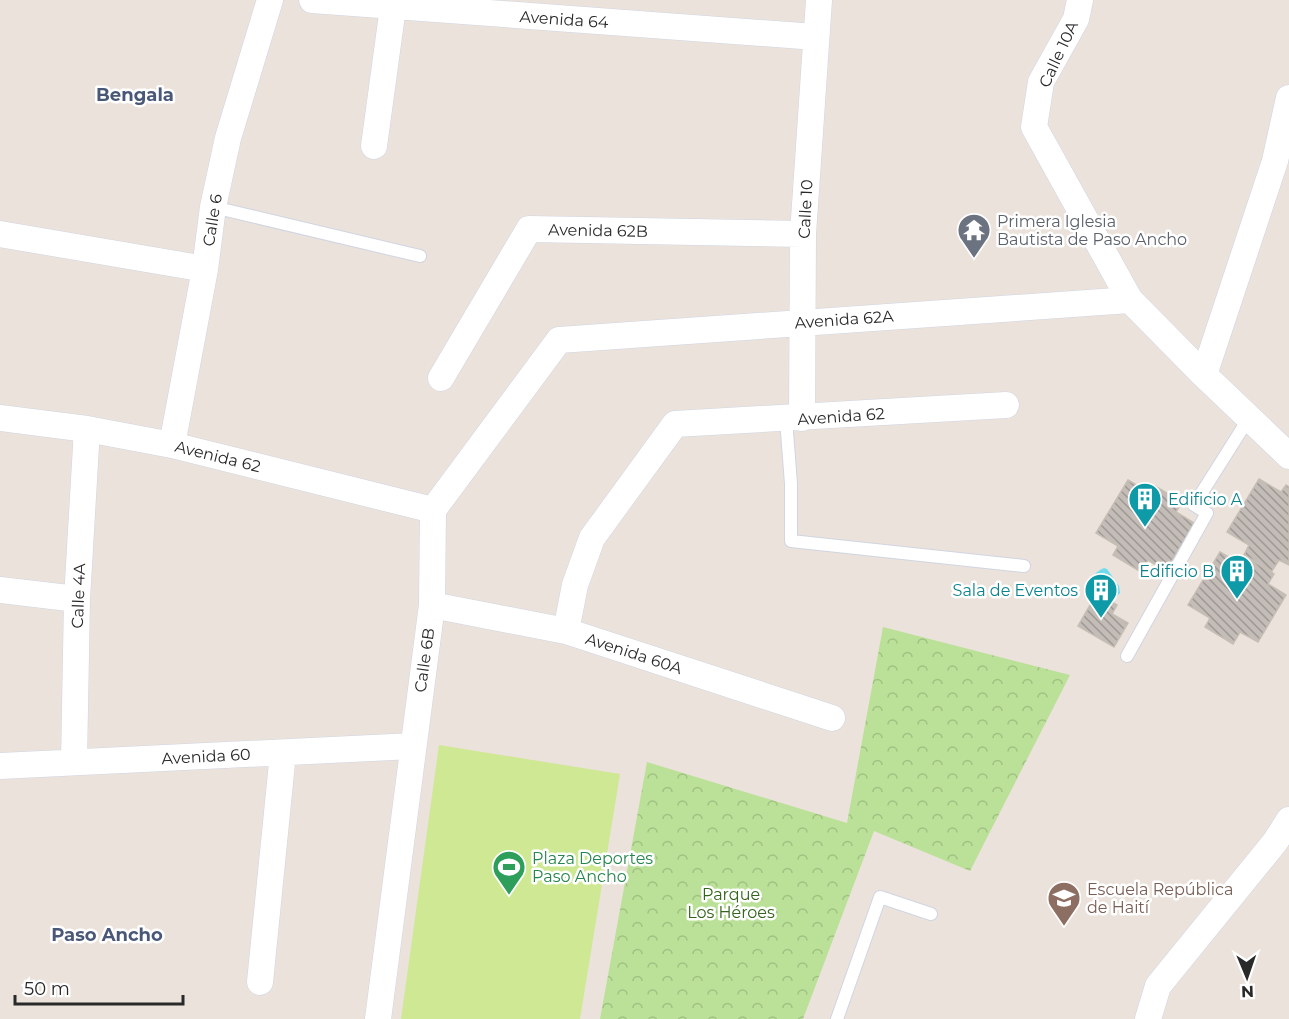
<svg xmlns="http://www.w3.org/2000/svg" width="1289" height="1019" font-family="Montserrat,sans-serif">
  <defs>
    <pattern id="park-crowns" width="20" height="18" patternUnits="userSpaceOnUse" patternTransform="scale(1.5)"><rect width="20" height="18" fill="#bae197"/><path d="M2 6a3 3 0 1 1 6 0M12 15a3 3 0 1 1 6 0" fill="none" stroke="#a0c182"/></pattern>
    <pattern id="building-back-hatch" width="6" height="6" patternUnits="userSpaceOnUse" patternTransform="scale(1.5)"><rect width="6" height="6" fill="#c3bcb7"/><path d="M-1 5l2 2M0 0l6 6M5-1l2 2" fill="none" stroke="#9e9995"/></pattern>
  </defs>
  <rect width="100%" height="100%" fill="#ebe2db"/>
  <!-- park -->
  <path fill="url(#park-crowns)" d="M 883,627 L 1070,675 L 970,871 L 874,831 L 803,1019 L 600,1019 L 647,762 L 847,823 Z"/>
  <!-- pitch -->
  <path fill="#cfe893" d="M 439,745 L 620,774 L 580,1019 L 401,1019 Z"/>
  <!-- water -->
  <path fill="#6fdbec" d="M 1104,568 L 1107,569 L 1119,586 L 1120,593 L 1115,598 L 1110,598 L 1092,584 C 1091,576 1097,571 1104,568 Z"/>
  <!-- building -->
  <path fill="url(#building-back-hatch)" stroke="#c6beb4" stroke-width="1.5" d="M 1259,479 L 1281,492 L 1286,485 L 1289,487 L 1289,565 L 1279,560 L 1272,571 L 1244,555 L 1249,545 L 1227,532 Z
    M 1128,480 L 1150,493 L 1155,486 L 1182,502 L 1176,512 L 1194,523 L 1166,571 L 1148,560 L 1141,572 L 1113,555 L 1118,546 L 1096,533 Z
    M 1220,552 L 1242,565 L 1247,557 L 1274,574 L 1268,584 L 1286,595 L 1258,642 L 1240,632 L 1233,644 L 1205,627 L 1210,618 L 1188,605 Z
    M 1097,593 L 1117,605 L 1112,614 L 1128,623 L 1114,647 L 1078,626 Z"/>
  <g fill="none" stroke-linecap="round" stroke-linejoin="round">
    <!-- lane casing -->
    <g stroke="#d0d5e2" stroke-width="14">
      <path id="lane" d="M 213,207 L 420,256
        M 786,419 L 791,484 L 791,541 L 1024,566
        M 1127,656 L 1207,513 L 1194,505 L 1249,418
        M 837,1019 L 880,897 L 931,914"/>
    </g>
    <!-- street casing -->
    <g stroke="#d0d5e2" stroke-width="27">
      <path id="street" d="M 312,0 L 816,37
        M 1080,0 L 1076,19 L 1041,82 L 1034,127 L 1130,300 L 1204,375 L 1289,456
        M 374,146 L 393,7
        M 0,234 L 205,269
        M 1204,375 L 1275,161 L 1289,98
        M 441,378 L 529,229 L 803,234
        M 0,418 L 87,429 L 172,445 L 433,510
        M 802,418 L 803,234 L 819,0
        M 172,445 L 205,269 L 213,207 L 228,138 L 270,0
        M 0,590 L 77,599
        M 432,605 L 566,631 L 832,718
        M 566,631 L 575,585 L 592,538 L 675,424 L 1006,405
        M 74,762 L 77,599 L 87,429
        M 0,766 L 413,746
        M 260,982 L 283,753
        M 378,1019 L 432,605 L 433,510 L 559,340 L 1130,300
        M 1148,1019 L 1158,986 L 1275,842 L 1289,820"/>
    </g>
    <!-- lane -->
    <use href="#lane" stroke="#fff" stroke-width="12"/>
    <!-- street -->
    <use href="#street" stroke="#fff" stroke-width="26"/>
  </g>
  <!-- icons -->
  <defs>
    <g id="temple-pin" transform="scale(1.725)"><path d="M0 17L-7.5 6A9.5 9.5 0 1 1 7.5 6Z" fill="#6b7280" stroke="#fff"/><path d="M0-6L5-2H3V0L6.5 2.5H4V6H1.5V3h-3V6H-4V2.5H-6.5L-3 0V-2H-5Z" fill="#fff"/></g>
    <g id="building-pin" transform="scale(1.725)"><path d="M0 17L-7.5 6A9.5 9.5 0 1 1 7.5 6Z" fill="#0f9aa8" stroke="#fff"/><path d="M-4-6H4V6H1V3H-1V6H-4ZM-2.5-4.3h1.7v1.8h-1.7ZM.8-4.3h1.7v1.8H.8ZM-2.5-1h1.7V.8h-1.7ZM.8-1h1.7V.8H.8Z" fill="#fff"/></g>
    <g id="stadium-pin" transform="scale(1.725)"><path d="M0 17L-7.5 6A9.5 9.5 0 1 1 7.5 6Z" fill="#2e9e5b" stroke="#fff"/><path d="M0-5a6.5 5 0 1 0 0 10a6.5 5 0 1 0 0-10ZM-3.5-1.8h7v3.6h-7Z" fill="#fff"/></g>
    <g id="school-pin" transform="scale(1.725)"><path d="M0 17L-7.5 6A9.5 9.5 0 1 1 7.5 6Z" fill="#8d6e63" stroke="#fff"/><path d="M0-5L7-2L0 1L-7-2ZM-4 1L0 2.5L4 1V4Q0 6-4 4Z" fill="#fff"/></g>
  </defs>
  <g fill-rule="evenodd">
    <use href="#temple-pin" x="974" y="230"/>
    <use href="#building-pin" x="1145" y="499"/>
    <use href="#building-pin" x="1237" y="571"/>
    <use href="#building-pin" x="1101" y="590"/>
    <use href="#stadium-pin" x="509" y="867"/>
    <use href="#school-pin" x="1064" y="898"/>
  </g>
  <g text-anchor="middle" stroke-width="5" stroke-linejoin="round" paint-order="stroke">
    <!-- street labels -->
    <g font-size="16" fill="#292929" stroke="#fff">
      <text transform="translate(564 19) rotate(4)" y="6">Avenida 64</text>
      <text transform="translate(1058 54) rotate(-65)" y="6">Calle 10A</text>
      <text transform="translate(805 209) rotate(-87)" y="6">Calle 10</text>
      <text transform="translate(212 220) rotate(-81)" y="6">Calle 6</text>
      <text transform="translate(598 230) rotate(1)" y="6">Avenida 62B</text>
      <text transform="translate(844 319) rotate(-4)" y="6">Avenida 62A</text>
      <text transform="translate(841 416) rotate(-4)" y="6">Avenida 62</text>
      <text transform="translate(218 456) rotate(14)" y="6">Avenida 62</text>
      <text transform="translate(78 596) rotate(-88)" y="6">Calle 4A</text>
      <text transform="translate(634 653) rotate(18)" y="6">Avenida 60A</text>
      <text transform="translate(424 660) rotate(-82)" y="6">Calle 6B</text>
      <text transform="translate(206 756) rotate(-3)" y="6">Avenida 60</text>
    </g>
    <!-- worship labels -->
    <g font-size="16" fill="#5b616d" stroke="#fff" text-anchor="start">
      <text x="997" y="227">Primera Iglesia<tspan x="997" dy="18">Bautista de Paso Ancho</tspan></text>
    </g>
    <!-- culture labels -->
    <g font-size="16" fill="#0d838f" stroke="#fff" text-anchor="end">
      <text x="1168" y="505" text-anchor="start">Edificio A</text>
      <text x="1214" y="577">Edificio B</text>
      <text x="1078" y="596">Sala de Eventos</text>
    </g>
    <!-- leisure labels -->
    <g font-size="16" fill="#27864d" stroke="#fff" text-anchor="start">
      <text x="532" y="864">Plaza Deportes<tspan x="532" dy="18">Paso Ancho</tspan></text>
    </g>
    <!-- education labels -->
    <g font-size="16" fill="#785e54" stroke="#fff" text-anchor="start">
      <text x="1087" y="895">Escuela República<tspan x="1087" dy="18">de Haití</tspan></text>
    </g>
    <!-- park labels -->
    <g font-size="16" fill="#33641b" stroke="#fff">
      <text x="731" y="900">Parque<tspan x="731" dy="18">Los Héroes</tspan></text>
    </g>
    <!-- neighbourhood labels -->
    <g font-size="18" font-weight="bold" fill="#4a5878" stroke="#fff">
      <text x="135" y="101">Bengala</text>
      <text x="107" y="941">Paso Ancho</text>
    </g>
  </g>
  <!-- north arrow -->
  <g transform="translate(1247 977) rotate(178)" stroke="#ffffff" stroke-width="4.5" paint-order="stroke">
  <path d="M0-4.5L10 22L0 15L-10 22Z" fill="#292929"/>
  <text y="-9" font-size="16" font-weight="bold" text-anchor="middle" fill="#292929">N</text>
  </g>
  <!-- scale -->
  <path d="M15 995v9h168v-9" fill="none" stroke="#292929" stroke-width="3"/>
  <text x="24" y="995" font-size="18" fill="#292929" stroke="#ffffff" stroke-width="4.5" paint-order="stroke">50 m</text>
</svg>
